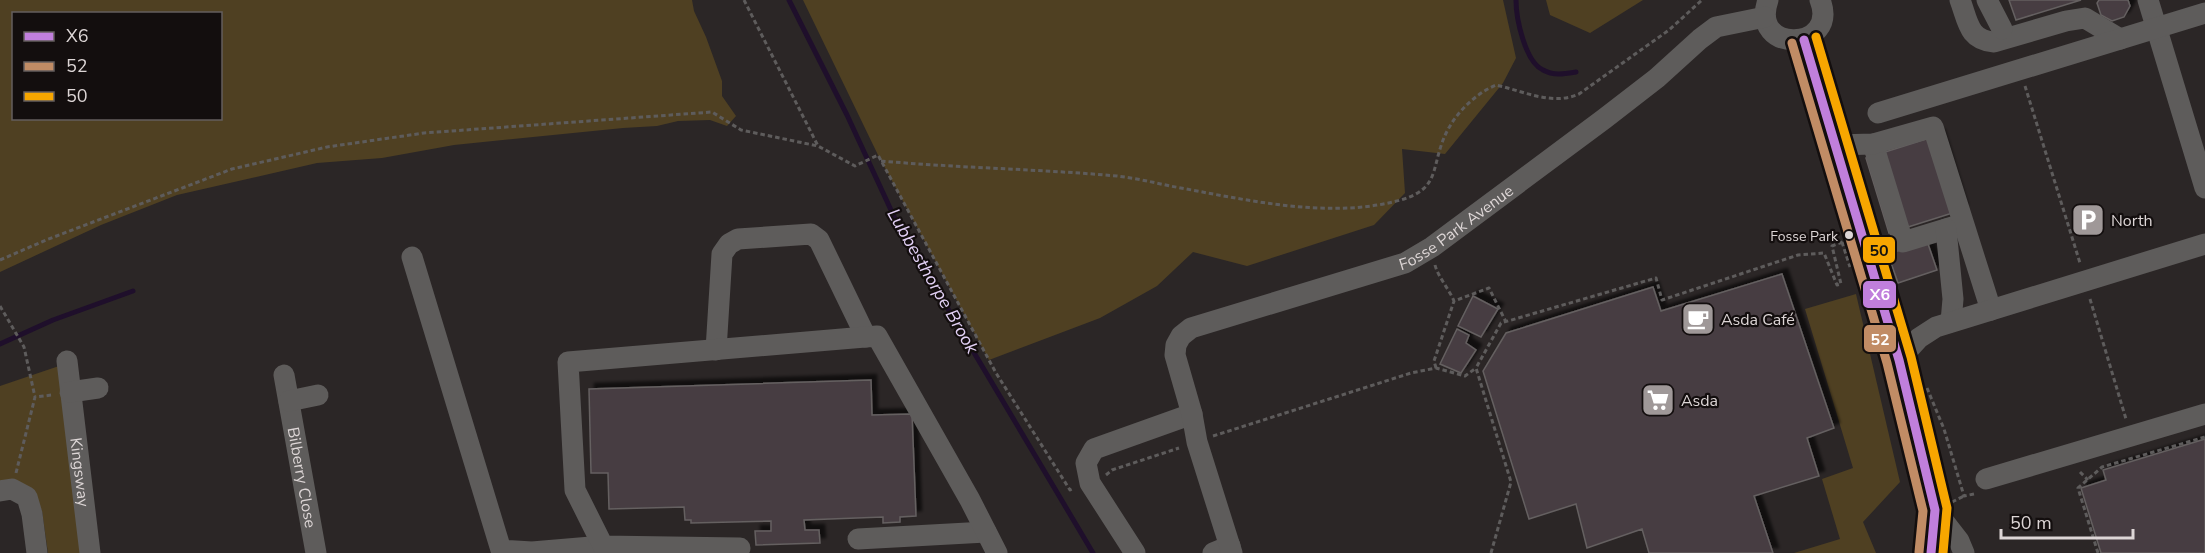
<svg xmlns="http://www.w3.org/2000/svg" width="2205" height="553" font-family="'Nunito Sans',sans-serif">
  <defs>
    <filter id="shadow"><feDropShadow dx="5.5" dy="-5.5" stdDeviation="1.5" flood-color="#0009"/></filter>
  </defs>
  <rect width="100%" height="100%" fill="#2b2626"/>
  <!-- green -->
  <path fill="#4f4022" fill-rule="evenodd" d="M 0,0 L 692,0 L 694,11 L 706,37 L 722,81 L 722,96 L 736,116 L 727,126 L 710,120 L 678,121 L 657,126 L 623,128 L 454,145 L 382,158 L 317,163 L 177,195 L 101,225 L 0,272 ZM 14,14 L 220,14 L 220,118 L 14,118 Z
    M 803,0 L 1503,0 L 1516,58 L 1503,83 L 1445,154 L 1402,149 L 1405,193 L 1374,225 L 1247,266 L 1193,252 L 1157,286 L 1100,318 L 989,360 L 878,155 Z
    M 1546,0 L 1643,0 L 1590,33 L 1550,15 Z
    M 1856,294 L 1900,482 L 1863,522 L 1876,553 L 1794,553 L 1840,539 L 1822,479 L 1853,468 L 1805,309 Z
    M 62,365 L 84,553 L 48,553 L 42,511 L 32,490 L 0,483 L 0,386 Z"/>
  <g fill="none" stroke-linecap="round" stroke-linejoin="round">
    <!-- stream -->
    <path stroke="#1f0f2b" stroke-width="5" d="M 789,0 L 847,115 L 897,223 L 1093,553
      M 1516,0 C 1516,18 1525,62 1543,70 C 1554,76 1564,74 1576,72
      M 0,344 L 53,320 L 133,291"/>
  </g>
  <!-- building -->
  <path fill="#463e42" stroke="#656061" stroke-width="1.5" filter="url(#shadow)" d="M 2009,0 L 2081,0 L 2016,20 Z
    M 2099,0 L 2128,0 L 2130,6 L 2124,17 L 2112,21 L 2101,15 L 2097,3 Z
    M 1939,135 L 1962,210 L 1889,233 L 1866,158 Z
    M 1927,241 L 1937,270 L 1898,283 L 1888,254 Z
    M 1782,274 L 1834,428 L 1807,438 L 1819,476 L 1754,496 L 1773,553 L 1649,553 L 1642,529 L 1587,548 L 1576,504 L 1529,519 L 1483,371 L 1506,333 L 1653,287 L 1661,311 Z
    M 1473,296 L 1498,309 L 1481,337 L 1458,326 Z
    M 1457,329 L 1469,335 L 1466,343 L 1476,350 L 1461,373 L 1440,364 Z
    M 871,380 L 872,415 L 912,414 L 916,516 L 900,517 L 900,522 L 883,523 L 883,517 L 804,520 L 805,530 L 819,530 L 820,543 L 756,545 L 755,531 L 771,531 L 771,521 L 691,523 L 691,520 L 685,520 L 684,507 L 609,509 L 608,473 L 591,473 L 589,389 Z
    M 2205,439 L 2205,553 L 2101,553 L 2081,488 L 2106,480 L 2103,470 Z"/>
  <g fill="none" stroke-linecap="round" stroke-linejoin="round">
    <!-- path -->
    <path stroke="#5e5c5c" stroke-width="3" stroke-dasharray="4.5 3" stroke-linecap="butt" d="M 744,0 L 818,146
      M 2025,86 L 2080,263
      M 881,161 C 960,168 1038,169 1117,176 C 1134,178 1152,182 1170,186 C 1243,199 1331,221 1404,199 C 1437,188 1432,171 1442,143 C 1450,119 1472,95 1496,85 C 1523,91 1552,106 1579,94 L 1669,30 L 1702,0
      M 1842,242 L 1850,267
      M 0,260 L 46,240 L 232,169 L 327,147 L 424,133 L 712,112 L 741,130 L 818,146 L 855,166 L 878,155 L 996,373 L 1070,490 L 1074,488
      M 1435,265 C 1438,277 1449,289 1454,301 L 1489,288 L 1506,322
      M 2090,299 L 2126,419
      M 0,306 L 24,347 L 35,397
      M 1436,368 L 1434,361 L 1454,301
      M 1927,388 L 1944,429 L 1964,496 L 1974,494
      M 1213,436 L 1411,373 L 1436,368 L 1465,376 L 1476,368
      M 2080,472 L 2088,480
      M 16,473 L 35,397 L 52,395
      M 1106,475 L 1112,470 L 1179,448
      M 1952,502 L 1964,496
      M 1491,553 L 1511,482 L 1476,368 L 1501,323 L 1656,278 L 1662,300 L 1798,255 L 1824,253 L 1837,285 L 1841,284 L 1832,246 L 1845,241
      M 2098,553 L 2078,488 L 2102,467 L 2205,437"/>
    <!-- minor -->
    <g stroke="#5e5c5b" stroke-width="21">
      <path d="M 1768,0 C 1749,55 1840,51 1820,0"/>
      <path d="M 1960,0 C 1968,21 1968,40 1994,42 L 2066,21 L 2085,18 L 2120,39"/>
      <path d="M 1987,0 L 2002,29"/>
      <path d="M 2148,0 L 2205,188"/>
      <path d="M 1804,40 L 1899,360 L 1935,510 L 1931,553"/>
      <path d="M 1878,113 L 2205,13"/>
      <path d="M 1873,144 L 1903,242 L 1962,224"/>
      <path d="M 1836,145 L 1873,144 L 1933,127 L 1991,310"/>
      <path d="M 1946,229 L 1953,299 L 1951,322"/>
      <path d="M 412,257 L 501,550 L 532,552 L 603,546 L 604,553"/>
      <path d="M 716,350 L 722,254 L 729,244 L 738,239 L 811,234 L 819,240 L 866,337"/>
      <path d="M 1899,360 L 1919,338 L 1936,327 L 2205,244"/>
      <path id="s1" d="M 67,361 L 90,553"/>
      <path id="s2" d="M 284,375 L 316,553"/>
      <path d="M 70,392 L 98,388"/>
      <path d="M 289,401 L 318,395"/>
      <path d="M 1986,479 L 2205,414"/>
      <path d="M 0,491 L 12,489 L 27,497 L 32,514 L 37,553"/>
      <path d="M 1935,510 L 1959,541 L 1964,553"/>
      <path d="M 858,539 L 986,532"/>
      <path d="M 740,548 L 603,546 L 575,490 L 568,362 L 877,336 L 970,500 L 997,553"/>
      <path d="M 1135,553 L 1090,483 L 1086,463 L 1094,449 L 1192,414"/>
      <path d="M 1213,553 L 1230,546"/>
      <path id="s3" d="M 1232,553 L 1197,442 L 1192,414 L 1175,355 L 1176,345 L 1181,336 L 1191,328 L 1405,263 L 1432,247 L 1604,119 L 1657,78 L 1700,39 L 1716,27 L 1765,17"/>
    </g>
    <!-- bus-1 casing -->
    <g stroke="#130e0e" stroke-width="14">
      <path id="bus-1" d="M 1804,40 L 1899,360 L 1935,510 L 1931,553"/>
    </g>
    <!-- bus-2 casing -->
    <g stroke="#130e0e" stroke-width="14">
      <path id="bus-2" d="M 1792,43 L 1887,363 L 1923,511 L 1919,552"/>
    </g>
    <!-- bus-3 casing -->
    <g stroke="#130e0e" stroke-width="14">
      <path id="bus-3" d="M 1816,37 L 1911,357 L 1947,508 L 1943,553"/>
    </g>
    <!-- bus-1 -->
    <use href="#bus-1" stroke="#c07fdc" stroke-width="9"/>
    <!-- bus-2 -->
    <use href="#bus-2" stroke="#c18c65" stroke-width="9"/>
    <!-- bus-3 -->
    <use href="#bus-3" stroke="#f7a600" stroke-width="9"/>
  </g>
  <!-- icons -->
  <defs>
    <g id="parking-square" transform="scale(1.725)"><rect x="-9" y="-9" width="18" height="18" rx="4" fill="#9f9898" stroke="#130e0e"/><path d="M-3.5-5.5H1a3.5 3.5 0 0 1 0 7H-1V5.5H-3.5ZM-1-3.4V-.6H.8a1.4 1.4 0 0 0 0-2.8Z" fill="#fff"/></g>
    <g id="cafe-square" transform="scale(1.725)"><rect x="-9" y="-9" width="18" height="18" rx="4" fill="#9f9898" stroke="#130e0e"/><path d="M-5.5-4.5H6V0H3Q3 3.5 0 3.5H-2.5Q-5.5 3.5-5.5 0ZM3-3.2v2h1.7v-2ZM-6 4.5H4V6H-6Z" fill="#fff"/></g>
    <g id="supermarket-square" transform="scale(1.725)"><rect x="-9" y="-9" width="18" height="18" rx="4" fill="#9f9898" stroke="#130e0e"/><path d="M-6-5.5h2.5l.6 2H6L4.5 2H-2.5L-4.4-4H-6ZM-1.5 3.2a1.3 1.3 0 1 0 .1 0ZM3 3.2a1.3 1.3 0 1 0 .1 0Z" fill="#fff"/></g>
  </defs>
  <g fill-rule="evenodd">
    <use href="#parking-square" x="2088" y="220"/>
    <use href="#cafe-square" x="1698" y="319"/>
    <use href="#supermarket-square" x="1658" y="400"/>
  </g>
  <!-- markers -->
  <circle fill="#ddd6d6" stroke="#130e0e" stroke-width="2" cx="1849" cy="235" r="5"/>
  <g text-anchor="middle" stroke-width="4.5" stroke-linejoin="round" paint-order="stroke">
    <!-- bus labels -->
    <g font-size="14" fill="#ddd6d6" stroke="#130e0e" text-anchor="end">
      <text x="1838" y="241">Fosse Park</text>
    </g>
    <!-- poi labels -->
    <g font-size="16" fill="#ddd6d6" stroke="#130e0e" text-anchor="start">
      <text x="2111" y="226">North</text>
      <text x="1721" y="325">Asda Café</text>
      <text x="1681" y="406">Asda</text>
    </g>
    <!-- street labels -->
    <g font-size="16" fill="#ddd6d6" stroke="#130e0e">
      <text dy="6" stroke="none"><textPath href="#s3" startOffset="525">Fosse Park Avenue</textPath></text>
      <text dy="6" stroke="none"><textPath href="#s1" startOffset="112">Kingsway</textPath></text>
      <text dy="6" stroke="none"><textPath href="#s2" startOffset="104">Bilberry Close</textPath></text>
    </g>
    <!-- water labels -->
    <g font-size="18" font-style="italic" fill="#e3d1f6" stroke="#130e0e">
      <text transform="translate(933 281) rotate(60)" y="6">Lubbesthorpe Brook</text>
    </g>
  </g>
  <g stroke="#130e0e" stroke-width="2">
    <rect x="1862" y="236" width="34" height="28" rx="6" fill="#f7a600"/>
    <rect x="1862" y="280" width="35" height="29" rx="6" fill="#c07fdc"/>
    <rect x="1863" y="324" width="34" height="29" rx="6" fill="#c18c65"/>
  </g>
  <g font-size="16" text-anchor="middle" font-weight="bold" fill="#fff">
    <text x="1880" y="300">X6</text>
    <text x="1880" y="345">52</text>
  </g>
  <g font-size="16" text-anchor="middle" font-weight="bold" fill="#111">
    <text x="1879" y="256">50</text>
  </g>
  <!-- legend -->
  <rect x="12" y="12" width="210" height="108" fill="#130e0e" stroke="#645e5e" stroke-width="1.5"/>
  <rect x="24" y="32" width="30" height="9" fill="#c07fdc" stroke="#645e5e" stroke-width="1.5"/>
  <text x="66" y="42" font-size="18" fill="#ddd6d6">X6</text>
  <rect x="24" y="62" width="30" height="9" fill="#c18c65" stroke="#645e5e" stroke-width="1.5"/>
  <text x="66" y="72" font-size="18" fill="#ddd6d6">52</text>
  <rect x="24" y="92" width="30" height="9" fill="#f7a600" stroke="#645e5e" stroke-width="1.5"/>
  <text x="66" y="102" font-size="18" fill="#ddd6d6">50</text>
  <!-- scale -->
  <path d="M2001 529v9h132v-9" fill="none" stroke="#ddd6d6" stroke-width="3"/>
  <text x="2010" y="529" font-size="18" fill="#ddd6d6" stroke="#130e0e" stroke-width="4.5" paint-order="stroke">50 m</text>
</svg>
